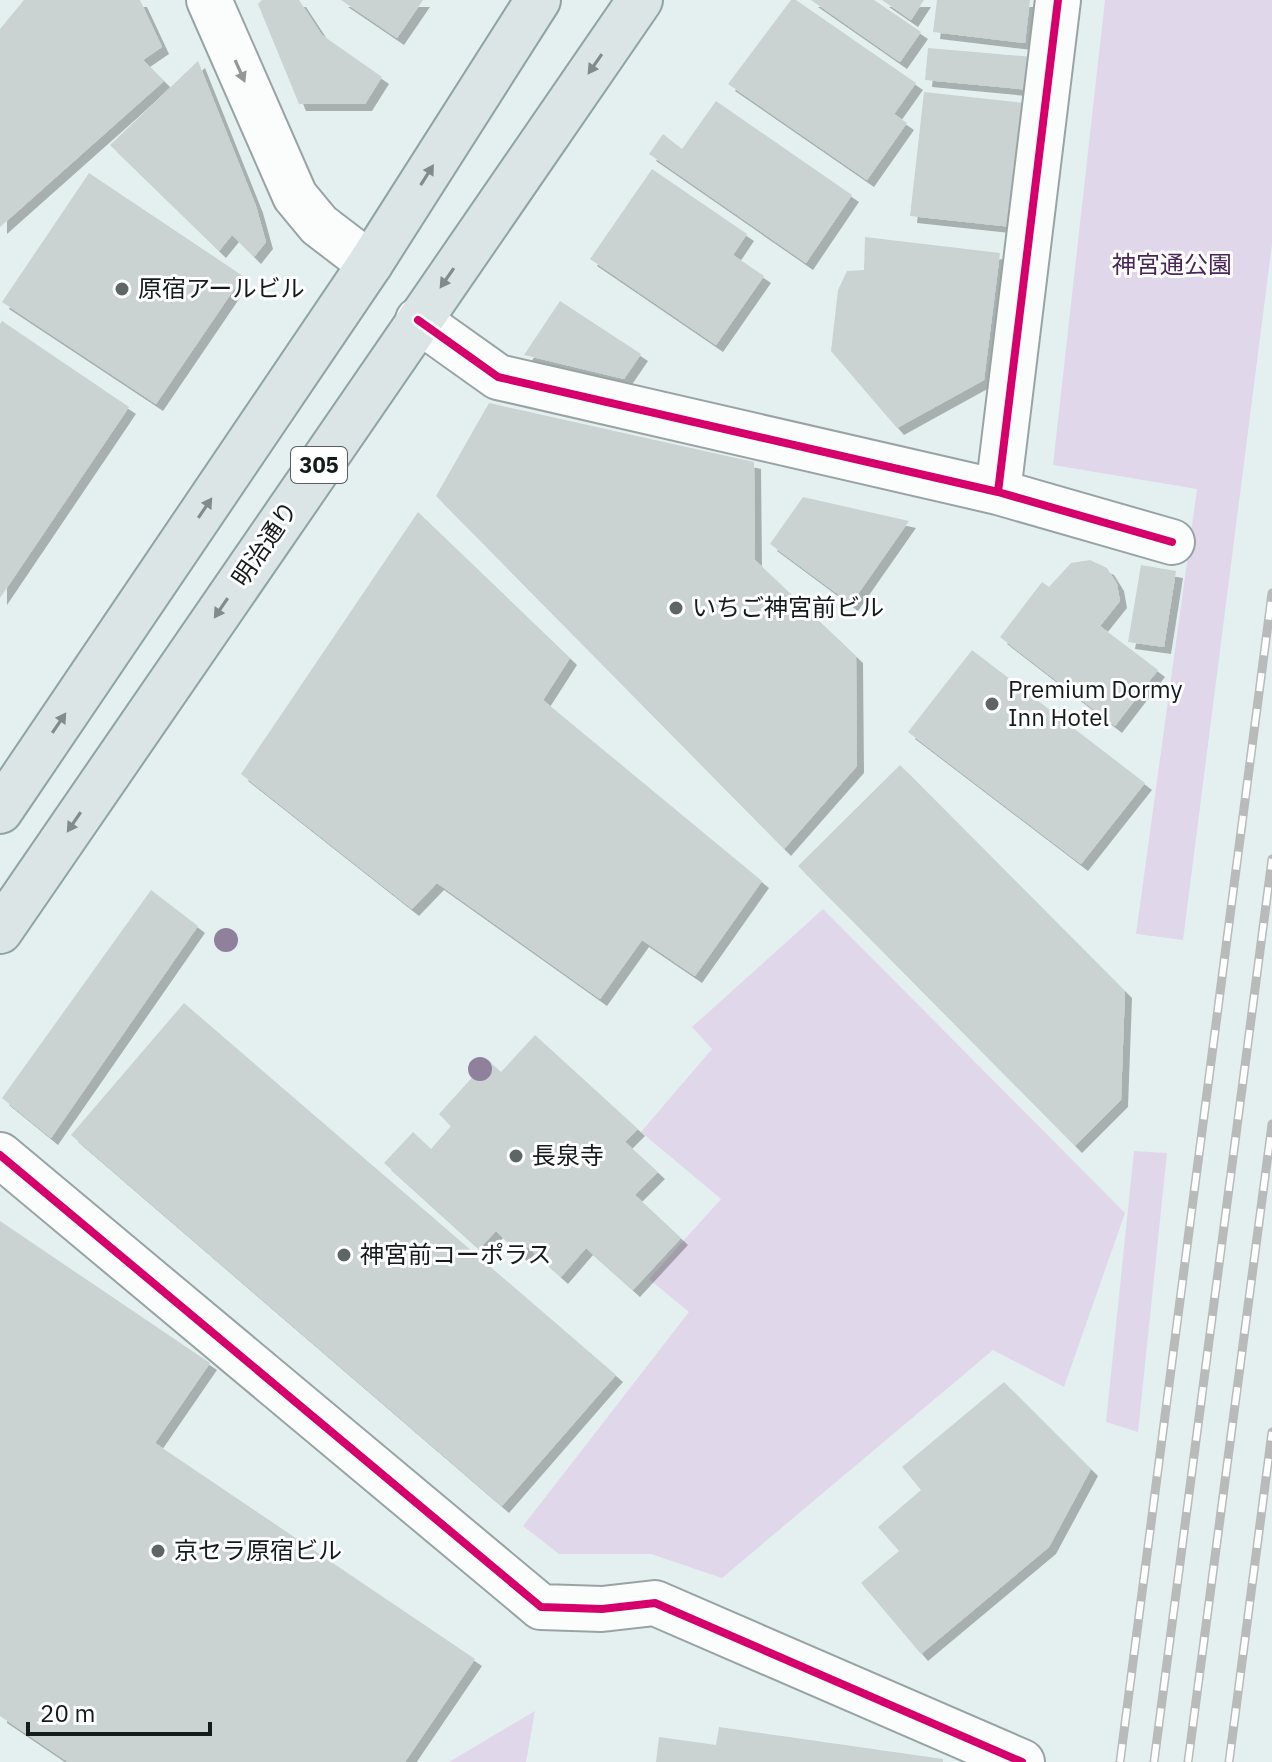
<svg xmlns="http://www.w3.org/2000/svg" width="1272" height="1762" font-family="'IBM Plex Sans','Noto Sans JP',sans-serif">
  <defs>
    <filter id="shadow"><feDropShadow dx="7" dy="7" stdDeviation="0" flood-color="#0004"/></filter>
  </defs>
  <rect width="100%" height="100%" fill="#e4f0ef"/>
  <!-- green -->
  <path fill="#e0d7eb" d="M 1105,0 L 1272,0 L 1272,244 L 1183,940 L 1136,934 L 1197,489 L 1053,465 Z
    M 823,909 L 1125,1213 L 1064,1387 L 993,1350 L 722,1578 L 651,1554 L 559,1554 L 523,1526 L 689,1312 L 649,1279 L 721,1199 L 641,1132 L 712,1049 L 692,1027 Z
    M 1134,1151 L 1167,1153 L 1138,1432 L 1106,1422 Z
    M 535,1711 L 526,1762 L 449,1762 Z"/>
  <!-- building -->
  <path fill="#cad3d2" filter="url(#shadow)" d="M 24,0 L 140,0 L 162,47 L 143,60 L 164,81 L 0,227 L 0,29 Z
    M 262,0 L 299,0 L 322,35 L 382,77 L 365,104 L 299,104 L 258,4 Z
    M 341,0 L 423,0 L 397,38 Z
    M 791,0 L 796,0 L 916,83 L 894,114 L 907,123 L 867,180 L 728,84 Z
    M 811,0 L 874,0 L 921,32 L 900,62 Z
    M 882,0 L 924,0 L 911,20 Z
    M 937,0 L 1030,0 L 1025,43 L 933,32 Z
    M 928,48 L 1033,57 L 1030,90 L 925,80 Z
    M 198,61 L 256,206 L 266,242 L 254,257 L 232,235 L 219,251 L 110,145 Z
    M 924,92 L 1024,103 L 1012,227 L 910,216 Z
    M 716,101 L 852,195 L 806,263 L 649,154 L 663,134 L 682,149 Z
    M 652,169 L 747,234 L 733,255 L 764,276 L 716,345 L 590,259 Z
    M 89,173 L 243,276 L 156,404 L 2,302 Z
    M 865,237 L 1000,253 L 984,380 L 897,428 L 831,351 L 838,290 L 847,271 L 864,270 Z
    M 560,301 L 641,354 L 624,379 L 524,355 Z
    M 2,321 L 129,407 L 0,598 L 0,324 Z
    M 489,403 L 754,462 L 755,560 L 856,656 L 857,766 L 784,849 L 436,496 Z
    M 803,497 L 909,521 L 851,604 L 770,544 Z
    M 418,512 L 570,658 L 543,700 L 762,881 L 695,976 L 642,940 L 600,999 L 437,883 L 412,909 L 241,774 Z
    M 1090,560 L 1107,568 L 1117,584 L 1120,601 L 1100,626 L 1158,670 L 1115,726 L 1000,637 L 1042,582 L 1049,587 L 1071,563 Z
    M 1141,565 L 1176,571 L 1164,647 L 1128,642 Z
    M 972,650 L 1145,783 L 1081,864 L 908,732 Z
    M 900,765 L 1125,991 L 1121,1100 L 1075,1146 L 798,866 Z
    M 151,890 L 198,926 L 51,1138 L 2,1098 Z
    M 184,1003 L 616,1375 L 502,1506 L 71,1135 Z
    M 535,1035 L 638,1129 L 625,1142 L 658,1172 L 635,1195 L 681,1238 L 633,1290 L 586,1248 L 561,1277 L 528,1247 L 521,1255 L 496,1231 L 479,1249 L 384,1163 L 413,1132 L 431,1149 L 451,1126 L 439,1114 L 488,1060 L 501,1072 Z
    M 0,1221 L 210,1363 L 155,1443 L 475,1659 L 405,1762 L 68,1762 L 0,1716 Z
    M 1004,1382 L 1091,1469 L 1049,1547 L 921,1654 L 861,1583 L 899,1551 L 878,1527 L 921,1490 L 902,1467 Z
    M 719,1727 L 943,1759 L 943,1762 L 656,1762 L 659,1737 L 716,1745 Z"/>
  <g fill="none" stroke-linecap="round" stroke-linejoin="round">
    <!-- street casing -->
    <g stroke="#9aa3a3" stroke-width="48">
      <path id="street" d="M 209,0 L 295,196 L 319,225 L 370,264
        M 418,320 L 498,377 L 998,492 L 1172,542
        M 998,492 L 1058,0
        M 0,1155 L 541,1607 L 602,1609 L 655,1603 L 1022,1762"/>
    </g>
    <!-- primary casing -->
    <g stroke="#8ea3a3" stroke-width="48">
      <path id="primary" d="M 0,811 L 370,264 L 538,0
        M 0,931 L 640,0"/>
    </g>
    <!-- street -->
    <use href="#street" stroke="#fbfdfd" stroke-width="44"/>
    <!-- primary -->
    <use href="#primary" stroke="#dbe5e5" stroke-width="44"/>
    <!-- rail casing -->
    <g stroke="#b8bbba" stroke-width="9">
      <path id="rail" d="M 1120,1762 L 1272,593
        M 1154,1762 L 1272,859
        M 1188,1762 L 1272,1124
        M 1229,1762 L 1272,1432"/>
    </g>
    <!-- rail -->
    <use href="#rail" stroke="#fff" stroke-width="6" stroke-dasharray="18" stroke-linecap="butt"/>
    <!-- cycleway casing -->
    <g stroke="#fff" stroke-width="13">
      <path id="cycleway" d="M 418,320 L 498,377 L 998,492 L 1172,542
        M 998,492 L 1058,0
        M 0,1155 L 541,1607 L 602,1609 L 655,1603 L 1022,1762"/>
    </g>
    <!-- cycleway -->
    <use href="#cycleway" stroke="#d6006c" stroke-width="8"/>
  </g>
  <!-- trees -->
  <g fill="#8f819c">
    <circle cx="226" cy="940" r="12"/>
    <circle cx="480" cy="1069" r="12"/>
  </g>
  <!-- one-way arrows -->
  <defs><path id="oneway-solid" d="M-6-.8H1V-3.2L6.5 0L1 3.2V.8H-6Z" transform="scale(2)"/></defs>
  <g fill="#818b8a">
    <use href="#oneway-solid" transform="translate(595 64) rotate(125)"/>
    <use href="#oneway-solid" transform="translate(427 175) rotate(-58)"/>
    <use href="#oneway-solid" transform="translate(447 278) rotate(125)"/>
    <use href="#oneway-solid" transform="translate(205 508) rotate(-56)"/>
    <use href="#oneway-solid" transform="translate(221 608) rotate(124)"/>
    <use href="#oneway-solid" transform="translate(59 723) rotate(-56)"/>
    <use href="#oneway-solid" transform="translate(74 822) rotate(124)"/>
  </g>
  <use fill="#939897" href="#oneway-solid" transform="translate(240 71) rotate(66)"/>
  <!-- markers -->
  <g fill="#5d6665" stroke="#fff" stroke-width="3">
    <circle cx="122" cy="289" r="8"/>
    <circle cx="676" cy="608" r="8"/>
    <circle cx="992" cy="704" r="8"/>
    <circle cx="516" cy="1156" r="8"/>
    <circle cx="344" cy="1255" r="8"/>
    <circle cx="158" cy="1551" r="8"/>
  </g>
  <g text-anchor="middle" stroke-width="6" stroke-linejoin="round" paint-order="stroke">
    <!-- shield labels -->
    <rect fill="#fff" stroke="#5a605f" stroke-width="2" x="291" y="447" width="56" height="36" rx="6"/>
    <g font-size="22" font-weight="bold" fill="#141c1b">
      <text x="319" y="473">305</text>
    </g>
    <!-- park labels -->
    <g font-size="24" fill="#4a2659" stroke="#fff">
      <text x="1172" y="273">神宮通公園</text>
    </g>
    <!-- poi labels -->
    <g font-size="24" fill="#141c1b" stroke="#fff" text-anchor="start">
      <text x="138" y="297">原宿アールビル</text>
      <text x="692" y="616">いちご神宮前ビル</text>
      <text x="1008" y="698">Premium Dormy<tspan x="1008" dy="28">Inn Hotel</tspan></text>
      <text x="532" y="1164">長泉寺</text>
      <text x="360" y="1263">神宮前コーポラス</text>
      <text x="174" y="1559">京セラ原宿ビル</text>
    </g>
    <!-- street labels -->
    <g font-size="24" fill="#141c1b" stroke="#fff">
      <text transform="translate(265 544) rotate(-56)" y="8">明治通り</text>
    </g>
  </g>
  <!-- scale -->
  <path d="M28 1722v12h182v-12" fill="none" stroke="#141c1b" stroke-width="4"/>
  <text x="40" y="1722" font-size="24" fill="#141c1b" stroke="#ffffff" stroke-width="6" paint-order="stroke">20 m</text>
</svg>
